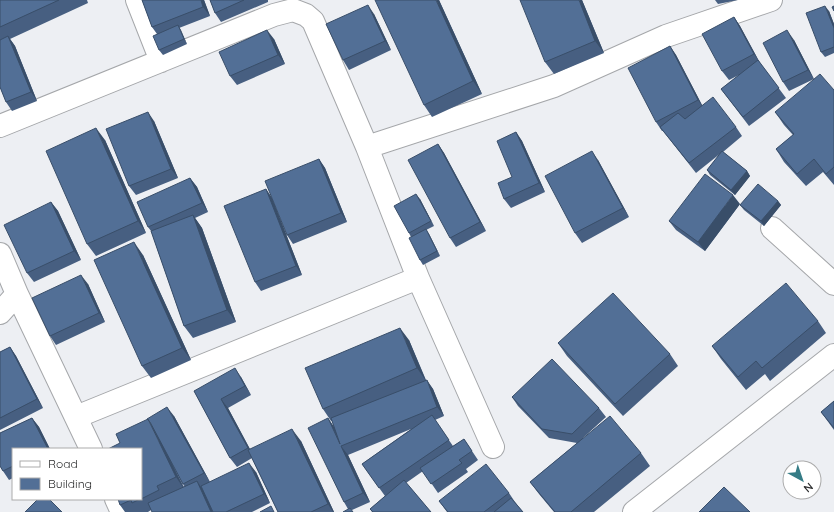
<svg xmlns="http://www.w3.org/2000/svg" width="834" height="512" font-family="Quicksand,sans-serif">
  <rect width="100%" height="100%" fill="#edeff3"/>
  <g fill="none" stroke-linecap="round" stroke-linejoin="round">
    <!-- minor casing -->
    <g stroke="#a5a7aa" stroke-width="24">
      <path id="minor" d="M 137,0 L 161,61
        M 0,126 L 274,15 L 293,10 L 306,15 L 313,21 L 367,147 L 418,278 L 493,447
        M 367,147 L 554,86 L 666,36 L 771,0
        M 772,228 L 834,284
        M 0,254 L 17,294 L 91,449
        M 0,313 L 17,294
        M 76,417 L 418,278
        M 116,499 L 122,512
        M 634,512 L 834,355"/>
    </g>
    <!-- minor -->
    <use href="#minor" stroke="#fff" stroke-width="22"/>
  </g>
  <!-- wall -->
  <path fill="#475f81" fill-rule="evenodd" d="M 0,0 L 87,0 L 88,3 L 10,39 L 15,46 L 37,101 L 12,111 L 6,102 L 0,87 Z
    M 142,0 L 204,0 L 210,16 L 179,28 L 187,44 L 163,55 L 159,50 L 157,34 L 152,27 Z
    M 210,0 L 268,0 L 268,2 L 221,22 L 215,13 Z
    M 439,0 L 482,94 L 432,117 L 424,105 Z
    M 582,0 L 604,53 L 554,74 L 545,62 Z
    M 715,0 L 738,0 L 718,4 Z
    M 829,11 L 834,24 L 834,53 L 825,57 L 821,52 Z
    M 374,14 L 391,50 L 349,70 L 343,60 Z
    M 734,17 L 740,26 L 760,63 L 786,98 L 749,126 L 721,89 L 739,75 L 729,80 L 722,71 Z
    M 274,39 L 285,64 L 237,85 L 230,76 Z
    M 794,40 L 814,79 L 789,91 L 783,82 Z
    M 670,46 L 676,55 L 702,105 L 736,127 L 742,136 L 723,152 L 747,171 L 750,176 L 735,195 L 710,175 L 707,170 L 721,153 L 696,173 L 663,131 L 662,131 L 656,122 Z
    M 834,90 L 834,185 L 823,172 L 806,186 L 784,162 L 776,149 L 793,135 L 784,125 L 775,112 Z
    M 154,121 L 178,178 L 136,195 L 129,186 Z
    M 516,132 L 522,141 L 545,192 L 511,208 L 504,199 L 512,177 Z
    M 105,140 L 146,233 L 96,256 L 87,244 Z
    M 438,144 L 444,153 L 486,231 L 456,247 L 450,238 Z
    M 319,159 L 325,168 L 347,222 L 293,244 L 287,235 Z
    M 598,160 L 629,217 L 582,243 L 575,233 Z
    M 190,178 L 197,187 L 208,212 L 195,218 L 202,228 L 236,322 L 193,338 L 184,326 L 151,231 L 148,227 Z
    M 266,189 L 272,198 L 302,275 L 261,291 L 255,282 Z
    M 420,199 L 434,226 L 426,230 L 429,234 L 440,256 L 423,265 L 420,260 L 411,237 L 409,233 Z
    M 778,201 L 781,205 L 764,226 L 744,210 L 740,205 Z
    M 51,202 L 58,211 L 81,260 L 34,282 L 27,273 Z
    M 740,204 L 705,251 L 676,230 L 669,221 Z
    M 143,255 L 191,360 L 151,378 L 142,366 Z
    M 88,284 L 105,322 L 56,345 L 50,336 Z
    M 818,321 L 826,333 L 770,381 L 765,374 L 746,390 L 721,359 L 712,346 Z
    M 409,340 L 426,380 L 433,389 L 444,416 L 435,420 L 453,446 L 464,439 L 478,460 L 466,469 L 468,472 L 438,493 L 423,471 L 406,483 L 431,512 L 372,512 L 370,509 L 385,496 L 362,464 L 411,429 L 348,455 L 370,502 L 352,510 L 348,509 L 344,502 L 328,418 L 334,427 L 332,421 L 331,421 L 323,409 Z
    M 558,343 L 670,354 L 678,366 L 623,416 L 567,356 Z
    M 10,347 L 16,356 L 43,408 L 0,430 L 0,352 Z
    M 241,377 L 251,395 L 228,408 L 250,449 L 301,441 L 334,512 L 278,512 L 252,458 L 237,467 L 230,458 L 194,391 Z
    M 512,397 L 599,408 L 606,417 L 583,438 L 641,453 L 650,466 L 594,512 L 554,512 L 539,494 L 530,482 L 577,443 L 549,438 L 518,406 Z
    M 834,401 L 834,430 L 821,412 Z
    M 174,416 L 210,482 L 256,472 L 270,503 L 252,512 L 213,512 L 151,510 L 148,512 L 125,512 L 120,505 ZM 170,459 L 183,484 L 185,487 L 184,487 Z
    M 32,418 L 39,427 L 50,449 L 13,449 L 13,478 L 9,480 L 3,471 L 0,466 L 0,433 Z
    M 509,493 L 515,502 L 523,512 L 447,512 L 439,501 Z"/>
  <!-- shaded-wall -->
  <path fill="#394e69" d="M 201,0 L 204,0 L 210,16 L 203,7 Z
    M 436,0 L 439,0 L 482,94 L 473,81 Z
    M 579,0 L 582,0 L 604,53 L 595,41 Z
    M 368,5 L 374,14 L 391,50 L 385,41 Z
    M 825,6 L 829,11 L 834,24 L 834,28 Z
    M 734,17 L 740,26 L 760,63 L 754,54 Z
    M 178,25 L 181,30 L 187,44 L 184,39 Z
    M 267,30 L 274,39 L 285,64 L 278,55 Z
    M 787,30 L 794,40 L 814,79 L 808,70 Z
    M 8,36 L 15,46 L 37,101 L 31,92 Z
    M 670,46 L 676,55 L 704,109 L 698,100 Z
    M 148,112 L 154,121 L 178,178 L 171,169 Z
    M 96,128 L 105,140 L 146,233 L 138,221 Z
    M 516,132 L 522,141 L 545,192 L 539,183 Z
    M 438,144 L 444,153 L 486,231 L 480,222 Z
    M 592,151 L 598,160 L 629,217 L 623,208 Z
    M 319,159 L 325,168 L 347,222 L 341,213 Z
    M 747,171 L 750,176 L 735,195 L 731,190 Z
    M 190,178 L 197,187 L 208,212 L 202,203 Z
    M 266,189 L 272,198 L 302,275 L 296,266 Z
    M 416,194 L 420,199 L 434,226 L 431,221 Z
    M 733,195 L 740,204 L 705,251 L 698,242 Z
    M 778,201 L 781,205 L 764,226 L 761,221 Z
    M 51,202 L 58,211 L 81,260 L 74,251 Z
    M 193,215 L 202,228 L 236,322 L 227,310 Z
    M 426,229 L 429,234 L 440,256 L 437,251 Z
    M 134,242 L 143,255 L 191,360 L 182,348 Z
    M 81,275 L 88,284 L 105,322 L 99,313 Z
    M 400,328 L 409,340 L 426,381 L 417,368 Z
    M 10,347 L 16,356 L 43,408 L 37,399 Z
    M 235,368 L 241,377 L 251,395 L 245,386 Z
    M 427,380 L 433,389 L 444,416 L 437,407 Z
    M 221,399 L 228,408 L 254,457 L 248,448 Z
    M 167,407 L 174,416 L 210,482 L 204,473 Z
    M 32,418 L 39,427 L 50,449 L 48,449 Z
    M 328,418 L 334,427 L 342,446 Z
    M 148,419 L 156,431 L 184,489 L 176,477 Z
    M 292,429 L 301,441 L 334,512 L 333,512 L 328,504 Z
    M 341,446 L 348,455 L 370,502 L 363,493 Z
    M 249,463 L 256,472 L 270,503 L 264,494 Z
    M 197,481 L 203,490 L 213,512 L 211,512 Z"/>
  <!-- building -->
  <path fill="#526f96" stroke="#394e69" d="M 0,0 L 59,0 L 0,27 Z
    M 142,0 L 201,0 L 203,7 L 152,27 Z
    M 210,0 L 244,0 L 215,13 Z
    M 375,0 L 436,0 L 473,81 L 424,105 Z
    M 520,0 L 579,0 L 595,41 L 545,62 Z
    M 368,5 L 385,41 L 343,60 L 326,24 Z
    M 825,6 L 834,28 L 834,47 L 821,52 L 806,13 Z
    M 834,6 L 834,11 L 832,7 Z
    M 734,17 L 754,54 L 722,71 L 702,34 Z
    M 178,25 L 184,39 L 159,50 L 153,36 Z
    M 267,30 L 278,55 L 230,76 L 219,52 Z
    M 787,30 L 808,70 L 783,82 L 763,43 Z
    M 8,36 L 31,92 L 6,102 L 0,87 L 0,40 Z
    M 670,46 L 698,100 L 656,122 L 628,68 Z
    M 758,60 L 779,88 L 743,117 L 721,89 Z
    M 820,74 L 834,90 L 834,167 L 826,174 L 814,159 L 797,174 L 776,149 L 794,134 L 775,112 Z
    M 713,97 L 736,127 L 689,163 L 660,127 L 678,113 L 685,119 Z
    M 148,112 L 171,169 L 129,186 L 106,129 Z
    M 96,128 L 138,221 L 87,244 L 46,151 Z
    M 516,132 L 539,183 L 504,199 L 498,183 L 512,177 L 497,141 Z
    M 438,144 L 480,222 L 450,238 L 408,160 Z
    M 592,151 L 623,208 L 575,233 L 545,176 Z
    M 722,151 L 747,171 L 731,190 L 707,170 Z
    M 319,159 L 341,213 L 287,235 L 265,181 Z
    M 705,174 L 733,195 L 698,242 L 669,221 Z
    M 190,178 L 202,203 L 148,227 L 137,202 Z
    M 758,184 L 778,201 L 761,221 L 740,205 Z
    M 266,189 L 296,266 L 255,282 L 224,206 Z
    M 416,194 L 431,221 L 409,233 L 394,206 Z
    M 51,202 L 74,251 L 27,273 L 4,225 Z
    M 193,215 L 227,310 L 184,326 L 151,231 Z
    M 426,229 L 437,251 L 420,260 L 409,238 Z
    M 134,242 L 182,348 L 142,366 L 94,260 Z
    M 81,275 L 99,313 L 50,336 L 32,298 Z
    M 786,283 L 818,321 L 762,368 L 756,361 L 738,377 L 712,346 Z
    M 613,293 L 670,354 L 615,404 L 558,343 Z
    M 400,328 L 417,368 L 323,409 L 305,368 Z
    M 10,347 L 37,399 L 0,418 L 0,352 Z
    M 552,359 L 599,408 L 572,434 L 542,429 L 512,397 Z
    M 235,368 L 245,386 L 221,399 L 248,448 L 230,458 L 194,391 Z
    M 427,380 L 437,407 L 341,446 L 363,493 L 344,502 L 308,428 L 328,418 L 340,444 L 331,418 Z
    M 834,401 L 834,428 L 821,412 Z
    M 167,407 L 204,473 L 183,484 L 150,422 L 147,419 Z
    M 432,415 L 449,440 L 379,488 L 362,464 Z
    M 610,416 L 641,453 L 571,512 L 555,512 L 530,482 Z
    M 32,418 L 48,449 L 13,449 L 13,466 L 3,471 L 0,466 L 0,433 Z
    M 148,419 L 176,477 L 157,486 L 159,490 L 141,499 L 141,449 L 108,449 L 120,443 L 116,434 Z
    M 292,429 L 328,504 L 311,512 L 278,512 L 248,450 Z
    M 464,439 L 472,451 L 459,460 L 462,463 L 431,484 L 420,468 Z
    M 249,463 L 264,494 L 226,512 L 213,512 L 201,486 Z
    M 486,464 L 509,493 L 484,512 L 448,512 L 439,501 Z
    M 404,480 L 431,512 L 373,512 L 370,509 Z
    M 197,481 L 211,512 L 152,512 L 148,503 Z
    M 724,487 L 750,512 L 699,512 Z
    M 511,498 L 523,512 L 494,512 Z
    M 38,499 L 49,499 L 62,512 L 25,512 Z
    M 118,499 L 140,499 L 132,503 L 131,500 L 120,505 Z
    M 271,506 L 274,512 L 260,512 Z
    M 350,508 L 353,512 L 343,512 Z"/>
  <!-- legend -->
  <rect x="12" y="448" width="130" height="52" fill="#ffffff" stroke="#ababab"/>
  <rect x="20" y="461" width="20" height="6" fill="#ffffff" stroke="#ababab"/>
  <text x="48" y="468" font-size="12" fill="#2c2d2e">Road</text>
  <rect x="20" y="478" width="20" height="12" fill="#526f96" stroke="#ababab"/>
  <text x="48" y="488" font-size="12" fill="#2c2d2e">Building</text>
  <!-- north arrow -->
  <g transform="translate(802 480) rotate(140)"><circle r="19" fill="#ffffff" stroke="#ababab"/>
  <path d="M0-3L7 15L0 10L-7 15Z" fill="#357c86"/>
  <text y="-6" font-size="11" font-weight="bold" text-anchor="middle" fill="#2c2d2e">N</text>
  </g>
</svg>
